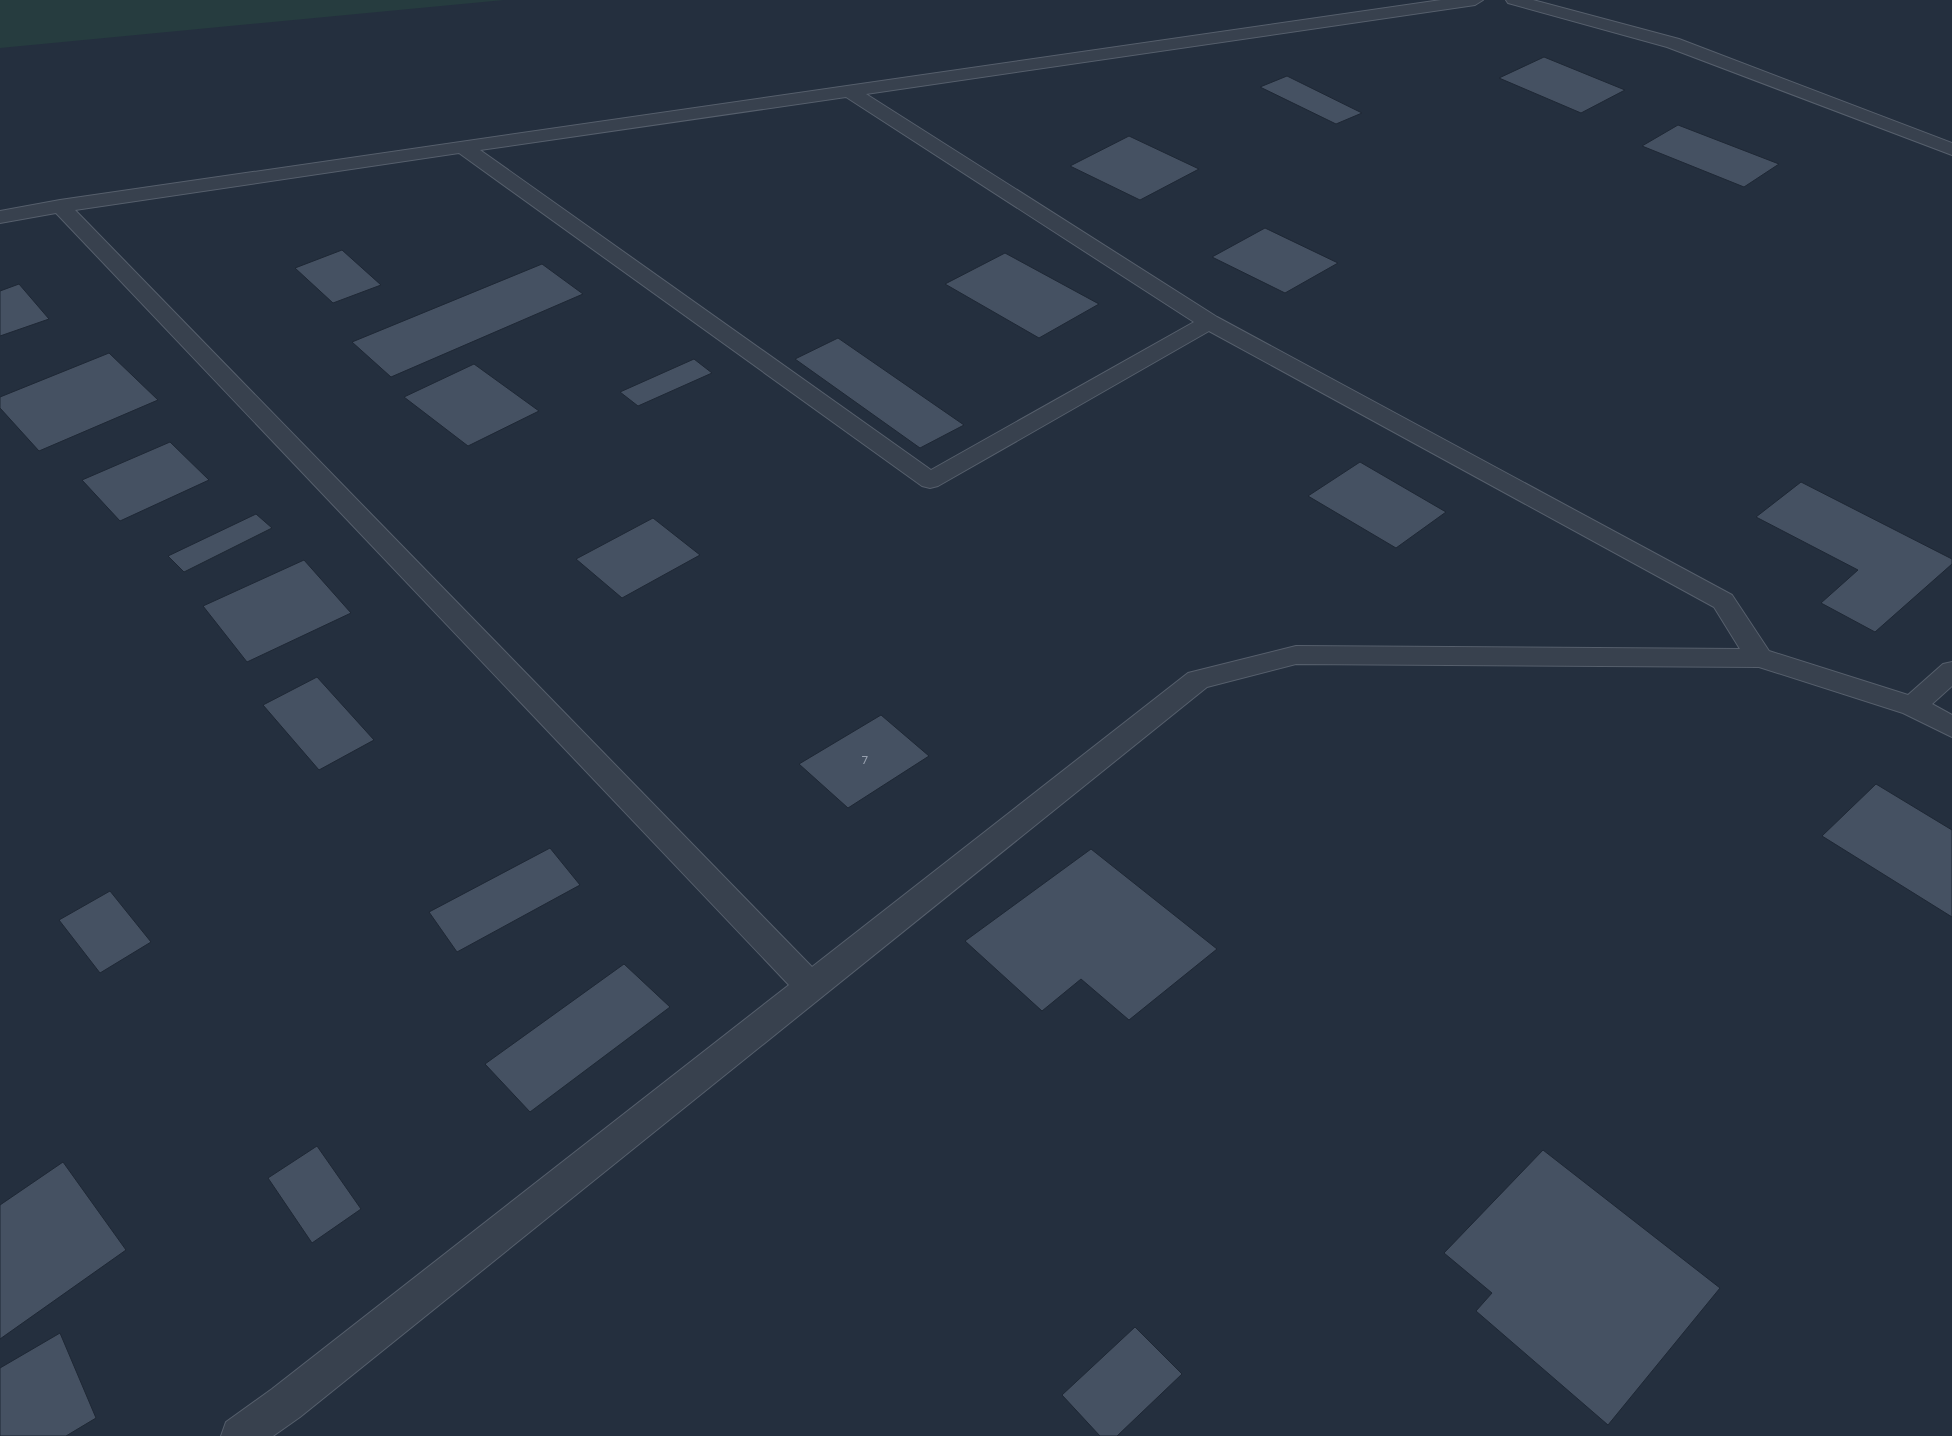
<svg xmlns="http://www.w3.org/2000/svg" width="1952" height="1436" font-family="Commissioner,sans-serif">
  <rect width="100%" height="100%" fill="#242f3e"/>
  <!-- green -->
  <path fill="#263c3f" d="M 0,0 L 504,0 L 0,48 Z"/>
  <!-- building -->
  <path fill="#455162" stroke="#1f2835" d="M 1544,57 L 1625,90 L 1581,113 L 1499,78 Z
    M 1287,76 L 1362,113 L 1336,124 L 1260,87 Z
    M 1678,125 L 1779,164 L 1744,187 L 1642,146 Z
    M 1129,136 L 1199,169 L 1140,200 L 1070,166 Z
    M 1265,228 L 1338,263 L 1285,293 L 1212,257 Z
    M 342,250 L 381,285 L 333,303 L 295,268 Z
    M 1005,253 L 1099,304 L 1039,338 L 945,284 Z
    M 542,264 L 583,294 L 391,377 L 352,342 Z
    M 19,284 L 49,319 L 0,336 L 0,291 Z
    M 838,338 L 964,425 L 920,448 L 795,359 Z
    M 109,353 L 158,400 L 39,451 L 0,408 L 0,397 Z
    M 694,359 L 712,373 L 638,406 L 620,392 Z
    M 474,364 L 539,411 L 468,446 L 404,397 Z
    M 170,442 L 209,480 L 120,521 L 82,480 Z
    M 1360,462 L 1446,512 L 1396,548 L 1308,496 Z
    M 1801,482 L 1952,559 L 1952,564 L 1875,632 L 1821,603 L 1858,570 L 1756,517 Z
    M 256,514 L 272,528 L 184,572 L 168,556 Z
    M 653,518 L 700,555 L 622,598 L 576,559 Z
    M 304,560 L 351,613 L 247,662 L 203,606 Z
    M 317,677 L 374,740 L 319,770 L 263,705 Z
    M 881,715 L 929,756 L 848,808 L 799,764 Z
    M 1876,784 L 1952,830 L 1952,917 L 1822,836 Z
    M 550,848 L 580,885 L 457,952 L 429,912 Z
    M 1091,849 L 1217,949 L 1129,1020 L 1081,979 L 1042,1011 L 965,941 Z
    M 110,891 L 151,942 L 100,973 L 59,920 Z
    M 624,964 L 670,1007 L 530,1112 L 485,1064 Z
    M 317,1146 L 361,1209 L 312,1243 L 268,1178 Z
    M 1543,1150 L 1720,1288 L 1608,1425 L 1476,1311 L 1492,1293 L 1444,1253 Z
    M 63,1162 L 126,1250 L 0,1339 L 0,1205 Z
    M 1135,1327 L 1182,1374 L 1117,1436 L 1100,1436 L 1062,1395 Z
    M 60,1333 L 96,1418 L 66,1436 L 0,1436 L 0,1368 Z"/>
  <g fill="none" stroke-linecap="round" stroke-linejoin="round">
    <!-- minor casing -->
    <g stroke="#565f6c" stroke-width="2">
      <path id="minor" d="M 1441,0 L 1483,0 L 1475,5 L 866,94 L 1217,317 L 1732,595 L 1769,651 L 1908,695 L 1943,664 L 1952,662 L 1952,686 L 1932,704 L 1952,715 L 1952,737 L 1903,713 L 1759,667 L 1296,664 L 1207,687 L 300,1417 L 273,1436 L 221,1436 L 226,1422 L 272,1389 L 789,985 L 56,213 L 0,223 L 0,211 L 60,200 ZM 846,97 L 1194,322 L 931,470 L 480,150 ZM 459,153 L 922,486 L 930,488 L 938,486 L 1209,331 L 1714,607 L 1740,649 L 1296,646 L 1188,673 L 812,967 L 75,210 Z
        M 1506,0 L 1533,0 L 1679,39 L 1952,143 L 1952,155 L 1667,47 L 1508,3 Z"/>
    </g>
    <!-- minor -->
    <use href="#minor" fill="#38414e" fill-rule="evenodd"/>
  </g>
  <g text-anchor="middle" stroke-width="4.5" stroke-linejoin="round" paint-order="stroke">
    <!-- number labels -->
    <g font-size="12" fill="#98a1af">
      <text x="865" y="764">7</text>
    </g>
  </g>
</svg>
